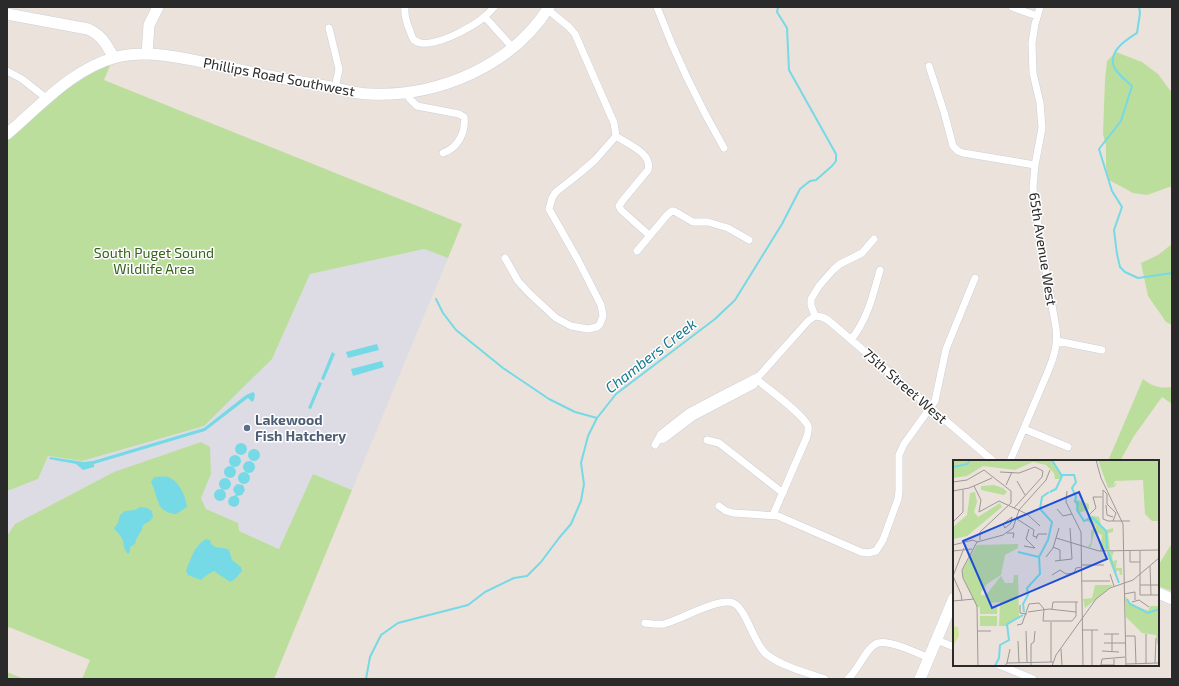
<svg xmlns="http://www.w3.org/2000/svg" width="1179" height="686" font-family="'Exo 2',sans-serif">
  <rect width="100%" height="100%" fill="#ebe2dc"/>
  <!-- industrial -->
  <path fill="#dddce4" d="M 424,249 L 448,258 L 352,490 L 313,475 L 280,549 L 238,531 L 237,523 L 206,509 L 201,498 L 211,474 L 16,524 L 7,536 L 7,491 L 38,479 L 48,456 L 82,461 L 272,359 L 310,274 Z"/>
  <!-- green -->
  <path fill="#bcde9c" d="M 1116,52 L 1142,62 L 1158,74 L 1172,93 L 1172,186 L 1147,195 L 1133,193 L 1109,180 L 1106,167 L 1106,146 L 1103,134 L 1105,80 L 1107,61 Z
    M 111,63 L 104,80 L 462,224 L 448,258 L 424,249 L 310,274 L 272,359 L 204,426 L 82,461 L 48,456 L 38,479 L 7,491 L 7,140 C 15,131 22,123 31,115 C 54,94 83,78 111,63 Z
    M 1172,244 L 1172,325 L 1166,322 L 1148,296 L 1141,263 L 1158,255 Z
    M 1143,379 C 1152,386 1160,389 1172,387 L 1172,404 L 1162,397 L 1134,436 L 1120,461 L 1108,461 Z
    M 201,442 L 210,447 L 211,474 L 201,498 L 206,509 L 238,523 L 239,531 L 279,549 L 313,474 L 352,490 L 274,679 L 82,679 L 90,660 L 9,627 L 7,630 L 7,536 L 15,524 L 114,472 Z
    M 1172,543 L 1172,591 L 1158,586 L 1158,566 Z
    M 7,672 L 24,679 L 7,679 Z"/>
  <!-- water -->
  <path fill="#76d9e6" d="M 377,344 L 379,350 L 348,358 L 346,352 Z
    M 332,352 L 335,354 L 324,380 L 321,379 Z
    M 382,361 L 384,367 L 353,376 L 351,369 Z
    M 319,382 L 322,383 L 311,409 L 308,408 Z
    M 253,392 L 255,394 L 254,400 L 252,402 L 248,398 L 205,431 L 94,464 L 94,467 L 83,470 L 76,464 L 49,459 L 50,457 L 84,462 L 93,461 L 204,428 L 246,395 Z
    M235 449a6 6 0 1 1 12 0a6 6 0 1 1-12 0Z
    M248 455a6 6 0 1 1 12 0a6 6 0 1 1-12 0Z
    M229 461a6 6 0 1 1 12 0a6 6 0 1 1-12 0Z
    M243 467a6 6 0 1 1 12 0a6 6 0 1 1-12 0Z
    M224 472a6 6 0 1 1 12 0a6 6 0 1 1-12 0Z
    M238 478a6 6 0 1 1 12 0a6 6 0 1 1-12 0Z
    M 154,477 C 158,477 164,476 168,477 C 179,481 186,496 187,507 L 176,514 C 155,512 159,498 151,482 Z
    M219 484a6 6 0 1 1 12 0a6 6 0 1 1-12 0Z
    M 237,484 L 243,485 L 245,490 L 242,495 L 237,496 C 241,500 240,506 234,507 L 229,505 L 228,501 L 230,497 L 236,495 L 233,490 L 234,487 Z
    M214 495a6 6 0 1 1 12 0a6 6 0 1 1-12 0Z
    M 140,507 L 147,508 L 152,511 L 153,517 L 150,521 L 143,525 C 142,533 136,536 135,544 L 130,547 L 130,552 L 128,554 C 122,548 125,542 121,537 C 119,533 116,532 114,528 L 118,523 L 120,515 L 125,511 L 135,510 Z
    M 206,539 L 210,540 L 211,544 C 218,550 222,546 229,550 L 232,560 L 241,567 L 242,571 L 235,579 L 230,582 L 214,571 L 207,575 L 201,580 L 188,575 L 186,571 C 191,558 194,546 206,539 Z"/>
  <g fill="none" stroke-linecap="round" stroke-linejoin="round">
    <!-- stream -->
    <path stroke="#76d9e6" stroke-width="2" d="M 1139,7 L 1140,13 L 1137,33 C 1126,40 1108,51 1114,67 C 1117,74 1127,81 1132,86 L 1121,121 L 1099,149 L 1112,191 L 1122,207 L 1114,230 L 1117,254 L 1120,267 L 1125,272 L 1138,278 L 1172,273
      M 436,299 L 443,313 L 456,330 L 503,368 L 549,399 L 575,412 L 597,418
      M 366,679 L 370,657 L 381,635 L 398,623 L 468,605 L 485,592 L 514,578 L 527,576 L 541,562 L 559,538 L 571,524 L 581,501 L 584,484 L 581,463 L 588,436 L 597,418 L 616,394 L 715,319 L 735,300 L 782,224 L 800,189 L 810,181 L 816,180 L 832,166 L 836,161 L 836,154 L 789,70 L 787,28 L 777,12 L 778,7"/>
    <!-- street casing -->
    <g stroke="#cbd0da" stroke-width="8">
      <path id="street" d="M 405,7 C 404,15 407,24 410,31 C 411,34 412,38 414,40 C 428,52 474,27 485,16 C 488,14 491,10 494,7
        M 657,7 C 675,55 698,103 724,148
        M 1012,7 L 1037,16
        M 547,9 L 569,27 L 575,34 L 614,123 L 616,136 C 627,144 653,153 648,170 L 623,200 L 619,206 L 621,210 L 649,235
        M 485,17 L 513,48
        M 329,28 L 339,69 L 335,88
        M 929,66 L 944,112 L 953,146 L 958,151 L 963,153 L 1035,165
        M 7,71 L 22,79 L 46,98
        M 406,93 L 410,99 L 417,106 L 459,114 L 464,117 C 466,132 458,148 443,153
        M 637,251 L 667,215 L 672,211 L 674,211 L 693,222 L 708,222 L 728,228 L 749,240
        M 505,258 L 518,281 L 529,293 L 556,318 L 571,326 L 588,329 L 597,327 L 600,324 L 603,316 L 601,305 L 578,260 L 549,209 L 552,198 L 556,192 L 580,173 L 595,160 L 616,136
        M 815,316 L 822,317 L 828,320 L 993,461
        M 815,316 L 811,305 L 811,299 L 819,286 L 833,270 L 840,264 L 862,253 L 874,239
        M 851,340 C 868,318 873,295 880,270
        M 1057,341 L 1102,350
        M 756,379 C 767,388 803,414 808,426 C 809,431 808,434 806,439 L 773,515
        M 1024,429 L 1068,447
        M 659,440 L 664,439 L 693,417 L 754,385 L 756,379
        M 707,440 L 719,443 L 783,493
        M 655,445 L 661,434 L 689,412 L 727,392 L 759,376 L 808,321 L 815,316
        M 1010,461 L 1049,369 C 1055,355 1058,343 1056,328 L 1035,209 L 1033,187 L 1035,165 L 1042,128 L 1040,103 L 1033,73 L 1032,43 L 1035,24 L 1040,7
        M 719,506 L 726,511 L 733,513 L 778,516 L 861,552 L 868,553 L 876,551 L 883,540 L 898,499 L 899,491 L 899,455 L 904,444 L 935,401 L 946,349 L 975,278
        M 645,623 C 652,624 657,625 664,624 C 680,620 719,597 733,603 C 746,608 754,644 766,654 C 781,666 807,673 825,679
        M 937,640 L 954,647
        M 999,665 L 1033,679
        M 848,679 C 857,670 861,660 868,651 C 871,648 874,644 878,643 C 891,640 917,653 929,658"/>
    </g>
    <!-- secondary casing -->
    <g stroke="#cbd0da" stroke-width="12">
      <path id="secondary" d="M 7,14 L 88,29 C 103,36 106,44 114,58
        M 147,54 L 149,25 L 158,7
        M 7,134 C 40,106 73,68 117,57 C 151,49 188,59 221,66 C 258,74 294,81 331,87 C 344,90 357,94 370,94 C 438,97 512,66 549,7
        M 1158,593 L 1172,599
        M 920,679 L 954,598"/>
    </g>
    <!-- street -->
    <use href="#street" stroke="#fff" stroke-width="7"/>
    <!-- secondary -->
    <use href="#secondary" stroke="#fff" stroke-width="11"/>
  </g>
  <!-- markers -->
  <circle fill="#5c6f8a" stroke="#fff" stroke-width="1.5" cx="247" cy="428" r="4"/>
  <g text-anchor="middle" stroke-width="3" stroke-linejoin="round" paint-order="stroke">
    <!-- street labels -->
    <g font-size="14" fill="#2a2a2a" stroke="#fff">
      <text transform="translate(279 77) rotate(11)" y="5">Phillips Road Southwest</text>
      <text transform="translate(1043 249) rotate(81)" y="5">65th Avenue West</text>
      <text transform="translate(905 386) rotate(41)" y="5">75th Street West</text>
    </g>
    <!-- park labels -->
    <g font-size="14" fill="#36621e" stroke="#fff">
      <text x="154" y="258">South Puget Sound<tspan x="154" dy="16">Wildlife Area</tspan></text>
    </g>
    <!-- service labels -->
    <g font-size="14" font-weight="bold" fill="#4e5e75" stroke="#fff" text-anchor="start">
      <text x="255" y="425">Lakewood<tspan x="255" dy="16">Fish Hatchery</tspan></text>
    </g>
    <!-- water labels -->
    <g font-size="15" font-style="italic" fill="#167991" stroke="#fff">
      <text transform="translate(651 356) rotate(-38)" y="5">Chambers Creek</text>
    </g>
  </g>
  <!-- overview -->
  <g transform="translate(953 460)">
    <rect width="206" height="206" fill="#ebe2dc"/>
    <path d="M 0,0 L 99,0 L 109,16 L 107,19 L 102,19 L 101,13 L 93,5 L 80,2 L 62,10 L 30,6 L 14,16 L 0,18 ZM 145,0 L 206,0 L 206,61 L 199,61 L 192,54 L 190,20 L 162,21 L 160,26 L 163,23 L 182,23 L 164,23 L 161,27 L 155,28 ZM 41,25 L 50,28 L 54,32 L 51,35 L 28,30 L 28,26 ZM 22,32 L 24,42 L 21,52 L 25,57 L 47,43 L 49,47 L 14,76 L 0,79 L 0,67 L 14,55 L 17,33 ZM 125,40 L 136,44 L 136,49 L 126,53 L 121,41 ZM 136,55 L 146,57 L 148,65 L 153,70 L 160,68 L 160,72 L 155,73 L 157,90 L 147,91 L 149,75 L 141,72 L 138,87 L 135,87 L 138,82 L 138,71 L 143,67 L 133,60 ZM 65,84 L 65,88 L 52,95 L 48,115 L 34,124 L 28,132 L 28,135 L 33,135 L 48,116 L 52,123 L 60,123 L 61,115 L 65,115 L 66,157 L 54,166 L 46,166 L 47,142 L 37,143 L 37,147 L 44,147 L 44,154 L 27,154 L 27,147 L 24,147 L 10,117 L 10,109 L 24,85 ZM 161,91 L 159,97 L 160,101 L 164,100 L 163,108 L 169,108 L 169,115 L 167,115 L 166,110 L 163,112 L 165,123 L 154,95 L 154,92 ZM 142,125 L 160,125 L 132,148 L 130,139 L 139,138 ZM 172,136 L 177,143 L 195,151 L 197,146 L 206,146 L 206,184 L 204,184 L 203,175 L 189,173 L 173,157 ZM 27,156 L 44,156 L 44,166 L 27,166 Z" fill="#bcde9c"/>
    <path d="M 0,166 L 5,167 L 6,176 L 0,186 Z" fill="#d0e598"/>
    <path fill="none" stroke="#76d9e6" stroke-width="2" d="M 0,7 L 14,4 L 17,0M 109,15 L 121,15 L 123,22 L 119,28 L 123,37 L 122,41 L 125,43 L 124,50 L 131,61 L 140,58 L 153,71 L 154,89M 97,32 L 103,29 L 109,16 L 99,0M 65,92 L 86,97M 155,92 L 166,123M 174,139 L 177,144 L 195,153 L 206,149M 71,152 L 70,144 L 75,135 L 74,128 L 87,114 L 86,97 L 95,80 L 99,62 L 87,49 L 89,37 L 96,32M 42,206 L 46,198 L 47,185 L 56,180 L 54,164 L 70,155"/>
    <path fill="none" stroke="#9e9895" stroke-width="1" d="M 143,0 L 148,18 L 170,64 L 173,206M 47,12 L 66,13 L 82,7 L 90,11 L 89,17 L 61,48M 64,21 L 72,35M 0,22 L 14,20 L 31,10 L 58,31 L 58,43 L 27,72 L 27,80M 53,25 L 59,12M 21,26 L 28,40 L 26,52 L 46,41 L 74,54 L 87,66M 0,31 L 16,28 L 39,18M 114,31 L 113,42 L 128,72 L 130,206M 154,44 L 154,34 L 150,30 L 150,59 L 155,61 L 177,61M 154,44 L 163,53 L 160,61M 153,45 L 154,55 L 160,57M 104,49 L 110,56 L 119,54M 135,56 L 143,48 L 140,37 L 149,37M 59,57 L 58,63 L 52,68 L 50,64 ZM 64,59 L 81,70 L 80,76 L 84,77M 0,62 L 10,52 L 10,30M 54,73 L 61,73 L 60,78M 103,78 L 146,91 L 206,90M 83,79 L 85,74 L 94,74M 0,85 L 20,80 L 24,82M 71,86 L 82,88 L 73,79 L 76,69M 100,87 L 107,90 L 107,100M 0,91 L 19,89M 177,91 L 177,102 L 187,102M 187,91 L 187,135 L 206,135M 93,97 L 100,88 L 106,68M 102,101 L 119,99 L 117,68M 129,105 L 151,105M 197,106 L 198,135M 157,114 L 161,126M 99,115 L 107,110 L 113,114 L 121,113 L 123,108 L 129,107M 129,121 L 157,121M 187,125 L 206,125M 171,134 L 182,132 L 182,140M 0,141 L 21,139M 9,141 L 8,134 L 0,116 L 11,88M 179,142 L 186,140 L 196,147M 67,145 L 67,153 L 74,154M 99,149 L 100,142 L 125,142M 75,152 L 96,149 L 123,152M 98,162 L 98,202M 64,165 L 69,164 L 76,144 L 86,143 L 91,149 L 90,161 L 119,161 L 123,156 L 123,142M 130,170 L 145,170M 139,170 L 139,206M 25,171 L 38,171M 73,171 L 74,202M 151,174 L 166,174M 159,174 L 159,191M 172,176 L 182,176 L 183,204M 65,181 L 66,203M 151,183 L 172,183M 108,189 L 109,206M 149,191 L 166,192M 161,199 L 161,205 L 148,205 L 149,199 L 172,197M 54,203 L 57,189M 193,203 L 193,174M 202,203 L 203,178M 173,204 L 206,203M 25,206 L 24,146 L 10,118 L 9,110 L 24,82 L 50,75 L 60,68 L 66,50 L 93,20 L 97,10M 52,206 L 54,203 L 100,202M 78,206 L 78,184 L 81,182 L 82,171M 99,206 L 103,195 L 143,139 L 157,128 L 180,120 L 206,98"/>
    <path fill="#1d4ed8" fill-opacity="0.15" stroke="#1d4ed8" stroke-width="2" d="M 126,32 L 154,99 L 39,148 L 10,81 Z"/>
    <rect width="206" height="206" fill="none" stroke="#2a2a2a" stroke-width="2"/>
  </g>
  <!-- border -->
  <rect width="1179" height="686" fill="none" stroke="#2a2a2a" stroke-width="16"/>
</svg>
